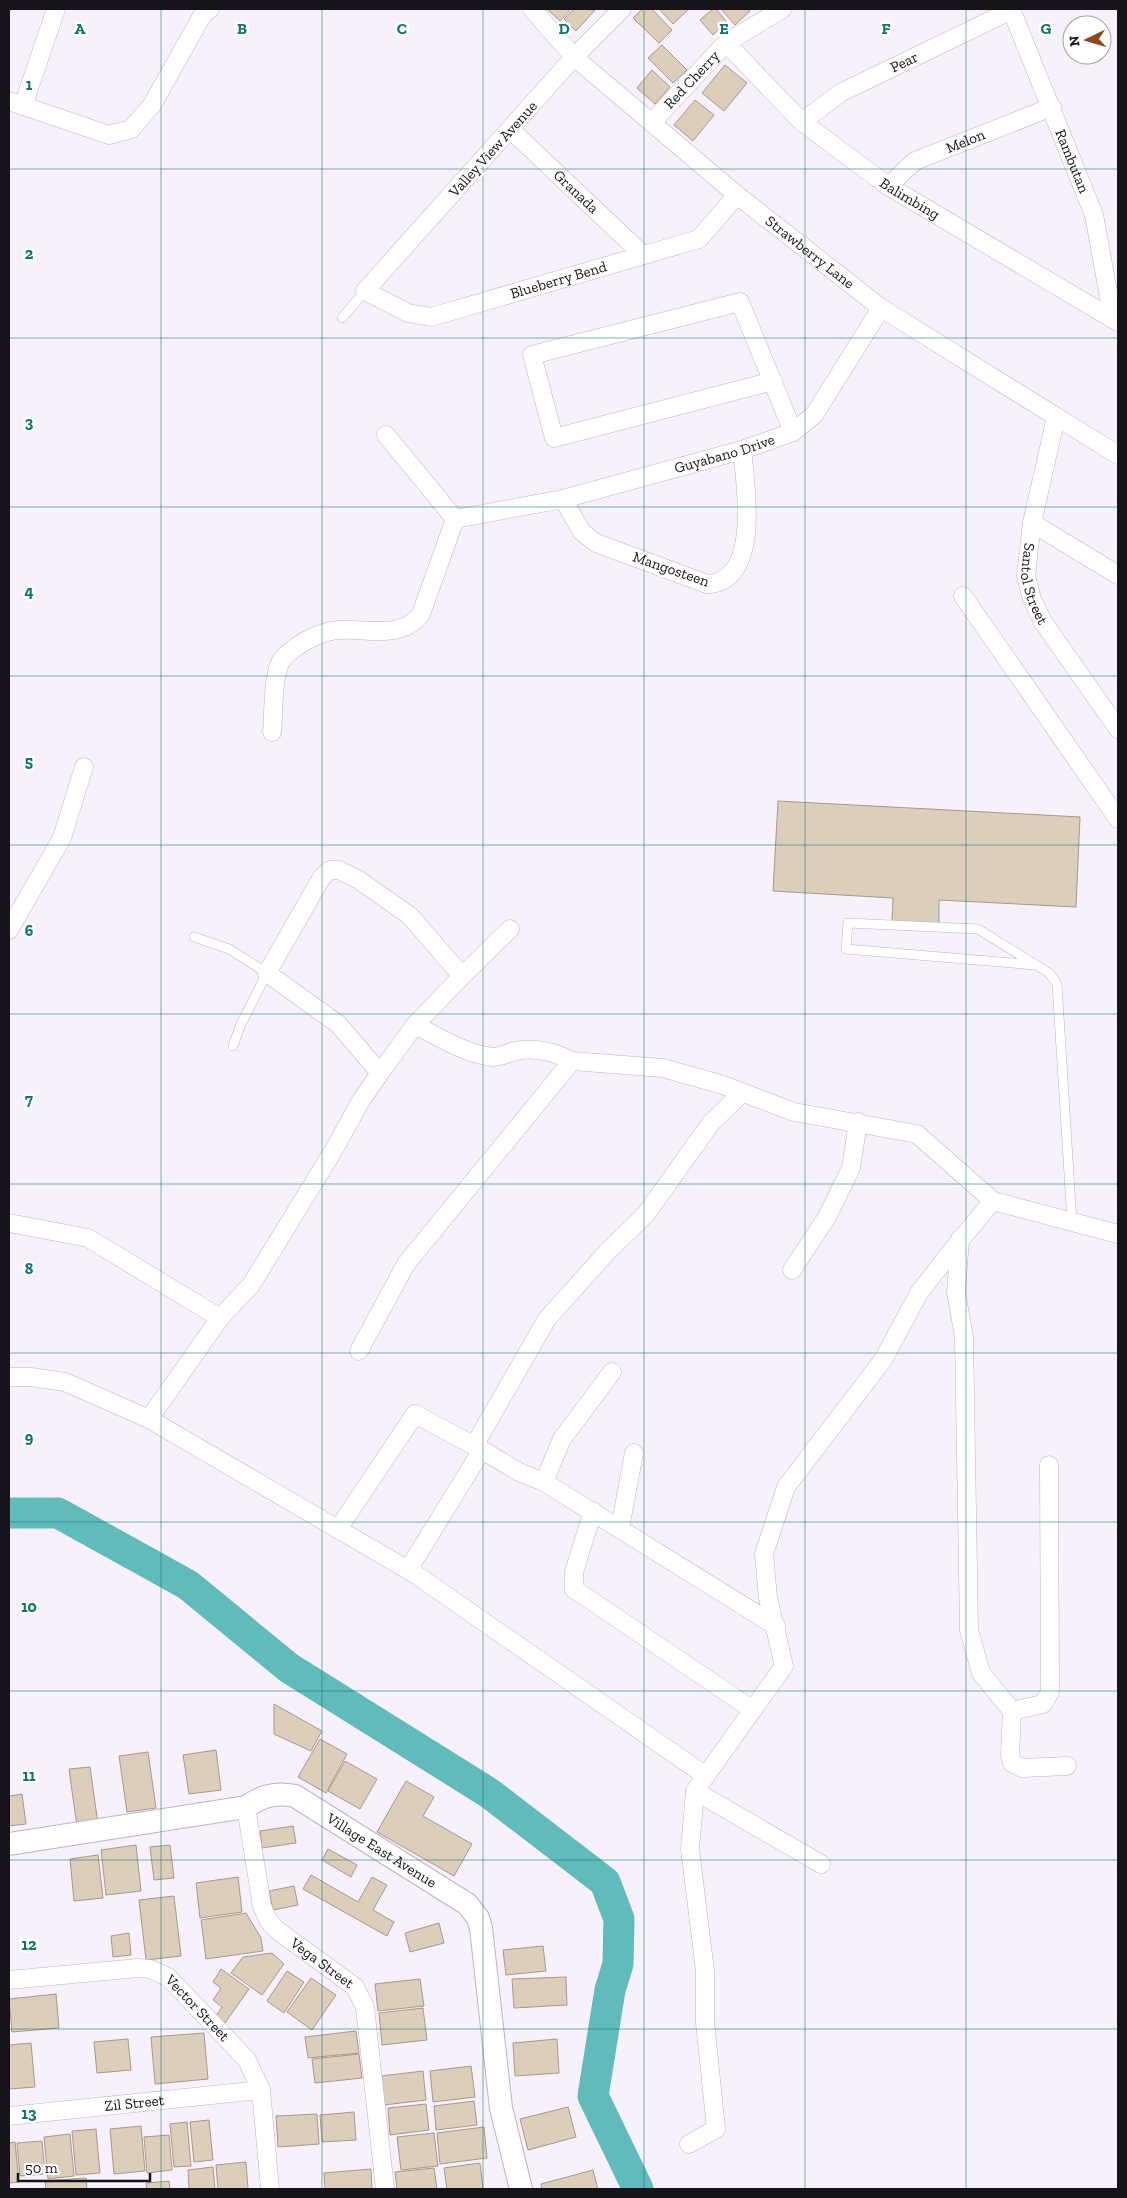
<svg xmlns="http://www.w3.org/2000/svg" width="1127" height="2198" font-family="'Zilla Slab',serif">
  <rect width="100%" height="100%" fill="#f7f0fd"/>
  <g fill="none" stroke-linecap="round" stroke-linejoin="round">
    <!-- river -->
    <path stroke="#62bbbb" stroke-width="31" d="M 9,1513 L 58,1513 L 188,1585 L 289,1668 L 489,1793 L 605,1882 L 619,1919 L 618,1964 L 610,1990 L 593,2096 L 638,2189"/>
  </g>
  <!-- building -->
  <path fill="#ddcebb" stroke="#a89988" d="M 547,9 L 571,9 L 560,21 Z
    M 574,9 L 595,10 L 576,31 L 564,19 Z
    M 642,9 L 652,9 L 672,30 L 659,43 L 633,18 Z
    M 659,9 L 689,9 L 673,24 Z
    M 713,9 L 716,9 L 727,22 L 713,35 L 700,20 Z
    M 721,9 L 747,9 L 750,11 L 735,25 Z
    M 662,45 L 687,70 L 673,83 L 648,58 Z
    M 725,65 L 747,83 L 724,111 L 702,93 Z
    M 652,70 L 670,87 L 655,104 L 637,88 Z
    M 695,100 L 714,115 L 693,141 L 674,125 Z
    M 778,801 L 1080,817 L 1076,907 L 939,900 L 939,923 L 892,921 L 893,898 L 773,891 Z
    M 274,1704 L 322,1731 L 311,1751 L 274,1734 Z
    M 320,1739 L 347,1754 L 326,1793 L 298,1777 Z
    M 216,1750 L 221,1790 L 189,1794 L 183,1755 Z
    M 148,1752 L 156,1808 L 127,1812 L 119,1756 Z
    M 345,1761 L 377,1779 L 360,1809 L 328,1791 Z
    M 90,1767 L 98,1824 L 77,1827 L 69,1769 Z
    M 406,1781 L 434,1797 L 423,1816 L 472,1844 L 454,1876 L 377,1832 Z
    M 22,1794 L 26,1824 L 9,1826 L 9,1796 Z
    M 293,1826 L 296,1843 L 262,1848 L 260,1831 Z
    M 136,1845 L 141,1891 L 106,1895 L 101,1850 Z
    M 170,1845 L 174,1878 L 154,1880 L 150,1847 Z
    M 328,1849 L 357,1865 L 351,1877 L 322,1860 Z
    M 98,1855 L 103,1898 L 74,1901 L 70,1859 Z
    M 311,1875 L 358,1902 L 372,1877 L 387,1885 L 373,1910 L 394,1922 L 387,1936 L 303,1889 Z
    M 238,1877 L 242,1912 L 200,1918 L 196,1883 Z
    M 294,1886 L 298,1905 L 273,1910 L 269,1891 Z
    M 174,1896 L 181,1956 L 146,1960 L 139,1900 Z
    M 246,1913 L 261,1938 L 263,1951 L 206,1959 L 201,1920 Z
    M 439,1923 L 444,1943 L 410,1952 L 405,1933 Z
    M 129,1933 L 131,1955 L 113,1957 L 111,1936 Z
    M 543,1946 L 546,1971 L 506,1975 L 503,1950 Z
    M 272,1953 L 284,1964 L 262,1995 L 231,1973 L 243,1957 Z
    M 221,1969 L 249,1989 L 225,2023 L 215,2017 L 222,2007 L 213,2000 L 221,1988 L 213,1982 Z
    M 287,1971 L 304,1982 L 284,2013 L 267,2001 Z
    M 566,1977 L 567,2005 L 514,2008 L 512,1979 Z
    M 311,1978 L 336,1995 L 312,2030 L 287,2012 Z
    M 420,1979 L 424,2006 L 378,2011 L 375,1984 Z
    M 56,1994 L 59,2028 L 12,2032 L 9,1999 Z
    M 423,2008 L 427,2040 L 382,2045 L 379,2013 Z
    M 356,2031 L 359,2053 L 308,2058 L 305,2037 Z
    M 204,2033 L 208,2079 L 155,2084 L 151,2037 Z
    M 128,2039 L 131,2070 L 97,2073 L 94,2042 Z
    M 557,2039 L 559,2073 L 515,2076 L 513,2043 Z
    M 31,2043 L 35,2087 L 9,2089 L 9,2045 Z
    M 359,2054 L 362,2078 L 315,2083 L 312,2059 Z
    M 471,2066 L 475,2097 L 433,2102 L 430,2071 Z
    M 423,2071 L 426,2100 L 384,2105 L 381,2076 Z
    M 474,2101 L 477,2125 L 436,2130 L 434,2106 Z
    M 426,2104 L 429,2130 L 390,2135 L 388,2108 Z
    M 568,2107 L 576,2137 L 528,2150 L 520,2119 Z
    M 354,2112 L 356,2140 L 322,2142 L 320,2115 Z
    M 317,2114 L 319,2144 L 278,2147 L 276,2116 Z
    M 209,2120 L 213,2160 L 194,2162 L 190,2122 Z
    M 187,2122 L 191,2166 L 174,2167 L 170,2124 Z
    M 141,2126 L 145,2171 L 114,2174 L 110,2129 Z
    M 484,2127 L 487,2158 L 440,2164 L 437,2133 Z
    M 96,2129 L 100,2173 L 76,2175 L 72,2131 Z
    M 434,2133 L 438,2166 L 401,2170 L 397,2137 Z
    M 70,2134 L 74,2176 L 48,2179 L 44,2137 Z
    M 169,2135 L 172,2170 L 147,2173 L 144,2137 Z
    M 42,2141 L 45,2174 L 20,2176 L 17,2143 Z
    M 15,2142 L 19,2182 L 9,2183 L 9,2143 Z
    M 246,2162 L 248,2189 L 218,2189 L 216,2165 Z
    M 480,2163 L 483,2189 L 447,2189 L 444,2168 Z
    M 213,2167 L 215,2189 L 189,2189 L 188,2170 Z
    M 434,2168 L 437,2189 L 397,2189 L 395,2172 Z
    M 371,2169 L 372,2189 L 325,2189 L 324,2173 Z
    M 593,2170 L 598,2189 L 542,2189 L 541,2184 Z
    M 86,2178 L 87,2189 L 46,2189 L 45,2181 Z
    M 169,2181 L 170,2189 L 147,2189 L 146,2183 Z"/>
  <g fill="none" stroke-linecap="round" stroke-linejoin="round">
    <!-- service casing -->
    <g stroke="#bdb3c7" stroke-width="10">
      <path id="service" d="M 342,318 L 365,291
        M 194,937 L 229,949 L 267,973 L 241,1024 L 233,1046
        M 1035,965 L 846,949 L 848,923 L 978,929 L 1049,973 L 1057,984 L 1072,1222"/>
    </g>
    <!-- minor casing -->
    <g stroke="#bdb3c7" stroke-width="19">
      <g id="minor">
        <path id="s1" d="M 532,9 L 574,57 L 737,195 L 881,308 L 1118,455"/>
        <path id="s2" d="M 622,9 L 574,57 L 365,291 L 408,313 L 431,317 L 699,239 L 737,195"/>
        <path id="s3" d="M 1011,9 L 1094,215 L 1113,319"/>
        <path id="s4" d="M 726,43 L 802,122 L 888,186 L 1118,322"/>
        <path d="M 9,101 L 109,135 L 131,129 L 152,105 L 203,14 L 210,9"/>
        <path d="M 23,106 L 56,9"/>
        <path id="s5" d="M 652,122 L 726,43 L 782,9"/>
        <path id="s6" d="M 802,122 L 840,93 L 1012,10"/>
        <path id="s7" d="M 510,129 L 642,254"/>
        <path id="s8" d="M 888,186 L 915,161 L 1052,107"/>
        <path d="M 773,381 L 554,438 L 532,355 L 740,302 L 793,432"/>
        <path id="s9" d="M 1056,417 L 1032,523 L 1026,576 L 1032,599 L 1043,622 L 1118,729"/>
        <path d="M 386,435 L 455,519"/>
        <path d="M 563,499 L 582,532 L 596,543 L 707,584 C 761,583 746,486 742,450"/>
        <path d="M 1032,523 L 1118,575"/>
        <path d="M 963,596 L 1118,819"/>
        <path id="s10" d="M 272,732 C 274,711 272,684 280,663 C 283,656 290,652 296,647 C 307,639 324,631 339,630 C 367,628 402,640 421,614 L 455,519 L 563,499 L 742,450 L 793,432 L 814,415 L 881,308"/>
        <path d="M 9,930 L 62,838 L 84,767"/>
        <path d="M 462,976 L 510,929"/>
        <path d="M 415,1025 C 439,1037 465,1054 493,1057 C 500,1057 508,1053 515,1051 C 534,1047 555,1052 572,1061"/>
        <path d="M 9,1223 L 88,1238 L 220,1318 L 251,1285 L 332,1153 L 362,1099 L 380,1073 L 415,1025 L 462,976 L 410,916 L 359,880 L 339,870 L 330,870 L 322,877 L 267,973 L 338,1024 L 380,1073"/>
        <path d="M 960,1239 L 956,1292 L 964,1337 L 969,1630 L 981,1673 L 1012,1711 L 1010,1756 L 1012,1763 L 1022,1768 L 1067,1766"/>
        <path d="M 792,1270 L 827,1217 L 851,1168 L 858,1122"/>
        <path d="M 359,1351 L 406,1264 L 572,1061 L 663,1068 L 723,1085 L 794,1112 L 917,1134 L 993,1201"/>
        <path d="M 612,1372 L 562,1439 L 544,1482 L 776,1626"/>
        <path d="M 9,1377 L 31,1377 L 65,1382 L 149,1419 L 415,1574 L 706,1776"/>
        <path d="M 149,1419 L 220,1318"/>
        <path d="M 474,1446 L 547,1319 L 608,1251 L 646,1214 L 711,1123 L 742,1093"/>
        <path d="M 593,1511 L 574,1572 L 574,1589 L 753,1710"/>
        <path d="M 620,1528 L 634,1453"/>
        <path d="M 338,1529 L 415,1414 L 482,1450"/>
        <path d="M 408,1570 L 482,1450 L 519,1472 L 544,1482"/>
        <path d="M 1012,1711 L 1043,1704 L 1050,1692 L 1049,1465"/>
        <path d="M 695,1791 L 821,1864"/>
        <path id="s11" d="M 246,1807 L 262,1906 L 268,1920 L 277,1930 L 355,1987 L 365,2007 L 385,2189"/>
        <path id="s12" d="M 9,1980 L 138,1968 L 150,1969 L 168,1977 L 247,2060 L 261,2090 L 270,2189"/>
        <path id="s13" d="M 9,2116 L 261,2090"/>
        <path d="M 689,2144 L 716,2129 L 705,2022 L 705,1971 L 690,1849 L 695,1791 L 784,1666 L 768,1598 L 764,1554 L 786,1487 L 883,1360 L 919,1293 L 961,1239 L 993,1201 L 1118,1234"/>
      </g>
    </g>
    <!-- tertiary casing -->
    <g stroke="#bdb3c7" stroke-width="24">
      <g id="tertiary">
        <path id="s14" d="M 9,1844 L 246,1807 C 262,1796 275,1792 295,1796 L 467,1904 L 478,1918 L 481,1928 L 501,2108 L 521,2189"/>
      </g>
    </g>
    <!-- service -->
    <use href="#service" stroke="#fff" stroke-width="9"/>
    <!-- minor -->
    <use href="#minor" stroke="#fff" stroke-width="18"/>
    <!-- tertiary -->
    <use href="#tertiary" stroke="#fff" stroke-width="22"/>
  </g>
  <!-- grid -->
  <path fill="none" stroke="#0f766e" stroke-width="1" stroke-opacity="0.55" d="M 161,9 L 161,2189M 322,9 L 322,2189M 483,9 L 483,2189M 644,9 L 644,2189M 805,9 L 805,2189M 966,9 L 966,2189M 9,169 L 1118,169M 9,338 L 1118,338M 9,507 L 1118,507M 9,676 L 1118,676M 9,845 L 1118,845M 9,1014 L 1118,1014M 9,1184 L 1118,1184M 9,1353 L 1118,1353M 9,1522 L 1118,1522M 9,1691 L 1118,1691M 9,1860 L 1118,1860M 9,2029 L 1118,2029"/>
  <g text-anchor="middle" stroke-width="5" stroke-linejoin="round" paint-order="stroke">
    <!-- street labels -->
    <g font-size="15" fill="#17131a" stroke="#fff">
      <text dy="5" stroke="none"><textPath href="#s6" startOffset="119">Pear</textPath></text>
      <text dy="5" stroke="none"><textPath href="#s5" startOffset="58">Red Cherry</textPath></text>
      <text dy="5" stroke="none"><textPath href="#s8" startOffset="91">Melon</textPath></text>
      <text transform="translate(493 149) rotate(-48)" y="5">Valley View Avenue</text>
      <text dy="5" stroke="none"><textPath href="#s3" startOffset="164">Rambutan</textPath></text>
      <text dy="5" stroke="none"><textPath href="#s7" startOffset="91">Granada</textPath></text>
      <text dy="5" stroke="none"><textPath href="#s4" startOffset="242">Balimbing</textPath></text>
      <text dy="5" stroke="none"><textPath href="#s1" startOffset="370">Strawberry Lane</textPath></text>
      <text dy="5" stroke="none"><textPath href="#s2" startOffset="586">Blueberry Bend</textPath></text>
      <text dy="5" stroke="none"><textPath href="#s10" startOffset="605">Guyabano Drive</textPath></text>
      <text transform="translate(671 569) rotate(19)" y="5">Mangosteen</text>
      <text dy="5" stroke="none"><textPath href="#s9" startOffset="171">Santol Street</textPath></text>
      <text dy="5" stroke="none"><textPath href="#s14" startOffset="394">Village East Avenue</textPath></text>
      <text dy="5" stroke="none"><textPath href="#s11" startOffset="185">Vega Street</textPath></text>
      <text dy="5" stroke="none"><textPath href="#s12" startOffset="204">Vector Street</textPath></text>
      <text dy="5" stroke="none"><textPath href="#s13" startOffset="126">Zil Street</textPath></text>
    </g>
  </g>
  <g font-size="16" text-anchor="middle" font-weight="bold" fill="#0f766e" stroke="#fff" stroke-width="5" stroke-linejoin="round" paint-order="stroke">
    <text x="80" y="34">A</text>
    <text x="242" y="34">B</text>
    <text x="402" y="34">C</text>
    <text x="564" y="34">D</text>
    <text x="724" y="34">E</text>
    <text x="886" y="34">F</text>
    <text x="1046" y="34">G</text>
    <text x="29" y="90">1</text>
    <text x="29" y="259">2</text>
    <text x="29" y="428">3</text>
    <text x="29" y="597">4</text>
    <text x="29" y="767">5</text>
    <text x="29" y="936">6</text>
    <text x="29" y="1105">7</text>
    <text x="29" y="1274">8</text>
    <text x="29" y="1443">9</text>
    <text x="29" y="1612">10</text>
    <text x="29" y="1781">11</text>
    <text x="29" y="1950">12</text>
    <text x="29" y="2119">13</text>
  </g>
  <!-- border -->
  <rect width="1127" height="2198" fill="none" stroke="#17131a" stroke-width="20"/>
  <!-- north arrow -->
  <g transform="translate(1087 40) rotate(265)"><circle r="24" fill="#ffffff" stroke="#a2a1a3"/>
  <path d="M0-4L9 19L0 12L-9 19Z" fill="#8d491e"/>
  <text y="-8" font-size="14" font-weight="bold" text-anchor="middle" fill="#17131a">N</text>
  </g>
  <!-- scale -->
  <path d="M18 2173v8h132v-8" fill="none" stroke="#17131a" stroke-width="2.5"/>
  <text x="25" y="2173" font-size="15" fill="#17131a" stroke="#ffffff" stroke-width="4" paint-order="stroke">50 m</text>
</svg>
